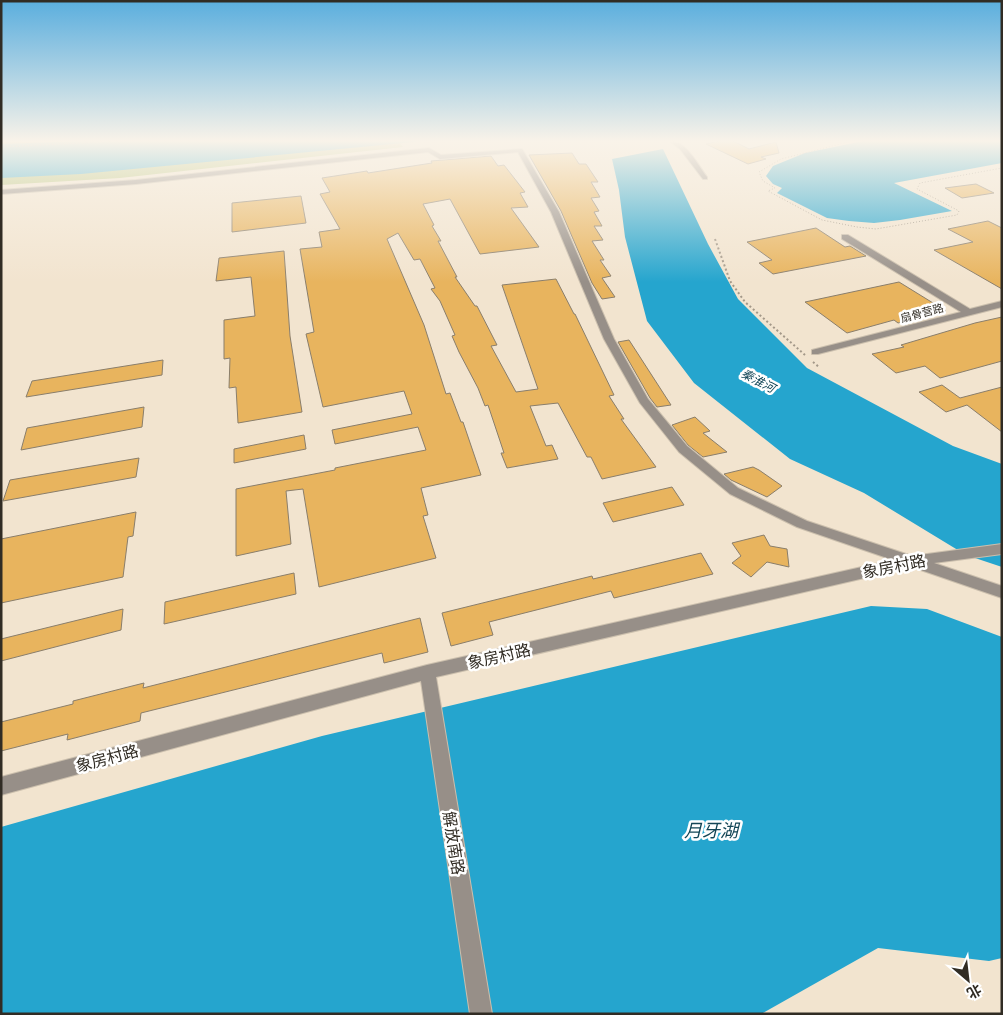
<svg xmlns="http://www.w3.org/2000/svg" width="1003" height="1015" font-family="'Space Grotesk','Noto Sans SC',sans-serif">
  <rect width="100%" height="100%" fill="#f2e4cf"/>
  <!-- green -->
  <path fill="#b3c277" d="M 1,140 L 397,140 L 403,147 L 120,178 L 1,185 Z"/>
  <!-- water -->
  <path fill="#25a5ce" d="M 108,140 L 434,140 L 81,174 L 1,178 L 1,144 Z
    M 868,140 L 1002,140 L 1002,163 L 894,183 L 952,211 L 900,220 L 874,223 L 849,221 L 827,218 L 777,193 L 782,188 L 773,184 L 766,176 L 773,166 L 805,153 Z
    M 663,149 L 708,244 L 738,299 L 807,368 L 953,446 L 1002,464 L 1002,567 L 966,555 L 864,493 L 790,459 L 694,383 L 647,321 L 625,237 L 619,190 L 612,159 Z
    M 871,606 L 927,609 L 1002,637 L 1002,958 L 989,961 L 878,948 L 761,1014 L 1,1014 L 1,827 L 322,736 Z"/>
  <!-- building -->
  <path fill="#e8b45e" stroke="#8a7e6b" d="M 723,140 L 731,140 L 749,149 L 776,142 L 779,153 L 761,157 L 766,159 L 748,164 L 706,144 Z
    M 572,153 L 579,164 L 586,164 L 598,182 L 591,182 L 600,197 L 591,198 L 599,211 L 594,212 L 602,226 L 594,226 L 603,240 L 592,241 L 604,260 L 600,260 L 611,276 L 602,278 L 615,297 L 602,299 L 592,283 L 561,211 L 529,155 Z
    M 491,156 L 498,166 L 504,165 L 525,192 L 520,193 L 528,207 L 511,208 L 539,247 L 480,254 L 450,199 L 423,204 L 434,225 L 432,226 L 441,241 L 438,241 L 457,277 L 455,277 L 475,306 L 477,306 L 497,345 L 491,346 L 516,392 L 538,389 L 502,285 L 556,279 L 574,314 L 575,314 L 614,395 L 609,396 L 624,419 L 621,419 L 656,467 L 602,479 L 591,457 L 587,457 L 558,403 L 530,406 L 546,446 L 552,445 L 558,459 L 507,468 L 501,453 L 504,453 L 488,405 L 485,406 L 478,388 L 459,352 L 452,336 L 455,335 L 440,301 L 431,289 L 435,288 L 420,259 L 414,260 L 398,233 L 387,239 L 424,325 L 446,394 L 450,393 L 461,422 L 463,422 L 481,475 L 421,488 L 428,515 L 423,516 L 436,558 L 319,587 L 303,489 L 286,491 L 291,544 L 236,556 L 236,489 L 335,470 L 335,468 L 426,450 L 418,427 L 335,444 L 332,430 L 412,414 L 404,391 L 323,407 L 306,334 L 314,332 L 300,249 L 322,247 L 319,232 L 340,229 L 320,194 L 330,192 L 322,178 L 367,171 L 368,173 L 432,163 L 431,161 Z
    M 976,184 L 994,193 L 962,198 L 945,188 Z
    M 301,196 L 306,223 L 232,232 L 232,203 Z
    M 988,221 L 1002,228 L 1002,289 L 934,250 L 973,242 L 948,229 Z
    M 816,228 L 845,247 L 850,246 L 866,256 L 773,274 L 759,263 L 772,260 L 747,242 Z
    M 284,251 L 290,336 L 302,412 L 238,423 L 236,387 L 229,388 L 230,358 L 224,359 L 224,320 L 255,316 L 251,277 L 216,281 L 219,258 Z
    M 899,282 L 946,311 L 898,323 L 894,320 L 847,333 L 805,302 Z
    M 1002,317 L 1002,361 L 940,378 L 925,366 L 896,373 L 872,354 L 904,347 L 901,345 L 975,323 Z
    M 629,340 L 671,405 L 657,407 L 650,398 L 618,342 Z
    M 163,360 L 162,375 L 26,397 L 32,381 Z
    M 942,385 L 960,398 L 1002,387 L 1002,432 L 967,405 L 946,412 L 919,392 Z
    M 144,407 L 142,427 L 21,450 L 27,428 Z
    M 695,417 L 710,431 L 703,433 L 727,452 L 703,457 L 688,445 L 672,425 Z
    M 304,435 L 306,449 L 234,463 L 234,449 Z
    M 139,458 L 136,477 L 3,501 L 10,480 Z
    M 753,467 L 759,470 L 782,486 L 767,497 L 731,480 L 724,474 Z
    M 672,487 L 684,505 L 613,522 L 603,503 Z
    M 136,512 L 133,536 L 128,537 L 123,577 L 1,603 L 1,539 Z
    M 764,535 L 770,546 L 787,549 L 789,567 L 767,562 L 751,577 L 732,563 L 741,556 L 732,543 Z
    M 701,553 L 713,574 L 614,598 L 611,591 L 489,622 L 493,635 L 451,646 L 442,613 L 592,576 L 593,579 Z
    M 294,573 L 296,594 L 164,624 L 165,602 Z
    M 123,609 L 121,630 L 1,661 L 1,639 Z
    M 420,618 L 428,652 L 384,663 L 382,653 L 141,713 L 140,721 L 67,740 L 68,734 L 1,751 L 1,722 L 73,704 L 73,701 L 144,683 L 143,688 Z"/>
  <g fill="none" stroke-linecap="round" stroke-linejoin="round">
    <!-- minor casing -->
    <g stroke="#cbbfad" stroke-width="2">
      <path id="minor" d="M 668,140 C 686,140 697,164 707,177 L 707,179 L 703,179 L 680,149 Z
        M 429,148 L 441,155 L 522,149 L 559,212 L 614,339 L 648,399 L 687,446 L 738,488 L 807,521 L 912,556 L 1002,544 L 1002,554 L 934,563 L 1002,586 L 1002,598 L 912,567 L 436,677 L 492,1014 L 470,1014 L 421,681 L 1,795 L 1,777 L 427,665 L 893,560 L 797,527 L 730,494 L 679,452 L 640,403 L 604,339 L 551,212 L 518,152 L 440,159 L 428,152 L 136,184 L 1,194 L 1,190 L 136,180 Z
        M 842,235 L 848,235 L 970,309 L 1002,301 L 1002,307 L 818,354 L 812,354 L 812,350 L 961,312 L 842,239 Z"/>
    </g>
    <!-- path-far1 -->
    <path stroke="#a39889" stroke-width="1" stroke-dasharray="1 2" stroke-linecap="butt" d="M 856,140 L 781,159 L 759,172 L 763,181 L 775,188 L 768,191 L 822,220 L 857,227 L 876,229 L 957,215 L 959,211 L 917,189 L 920,183 L 1002,168
      M 1,147 L 137,140"/>
    <!-- path -->
    <path stroke="#a39889" stroke-width="2" stroke-dasharray="2 2.5" stroke-linecap="butt" d="M 715,239 L 730,281 L 745,302 L 805,355
      M 813,362 L 819,367"/>
    <!-- minor -->
    <use href="#minor" fill="#978f88" fill-rule="evenodd"/>
  </g>
  <!-- sky -->
  <linearGradient id="sky" x2="0" y2="1"><stop stop-color="#5aaede"/><stop offset="0.5" stop-color="#f9f3e9"/><stop offset="1" stop-color="#f9f3e9" stop-opacity="0"/></linearGradient>
  <rect width="1003" height="282" fill="url(#sky)"/>
  <g text-anchor="middle" stroke-width="5" stroke-linejoin="round" paint-order="stroke">
    <!-- far-street labels -->
    <g font-size="11" fill="#312c24" stroke="#fff">
      <text transform="translate(922 313) rotate(-15)" y="4">扇骨营路</text>
    </g>
    <!-- far-water labels -->
    <g font-size="12" font-style="italic" fill="#124556" stroke="#fff">
      <text transform="translate(758 381) rotate(28)" y="4">秦淮河</text>
    </g>
    <!-- near-street labels -->
    <g font-size="16" fill="#312c24" stroke="#fff">
      <text transform="translate(894 566) rotate(-11)" y="6">象房村路</text>
      <text transform="translate(499 656) rotate(-13)" y="6">象房村路</text>
      <text transform="translate(107 758) rotate(-15)" y="6">象房村路</text>
      <text transform="translate(454 843) rotate(81)" y="6">解放南路</text>
    </g>
    <!-- near-water labels -->
    <g font-size="18" font-style="italic" fill="#124556" stroke="#fff">
      <text x="711" y="837">月牙湖</text>
    </g>
  </g>
  <!-- border -->
  <rect width="1003" height="1015" fill="none" stroke="#312c24" stroke-width="5"/>
  <!-- north arrow -->
  <g transform="translate(968 980) rotate(152)" stroke="#ffffff" stroke-width="4" paint-order="stroke">
  <path d="M0-4L9 19L0 12L-9 19Z" fill="#312c24"/>
  <text y="-8" font-size="14" font-weight="bold" text-anchor="middle" fill="#312c24">北</text>
  </g>
</svg>
